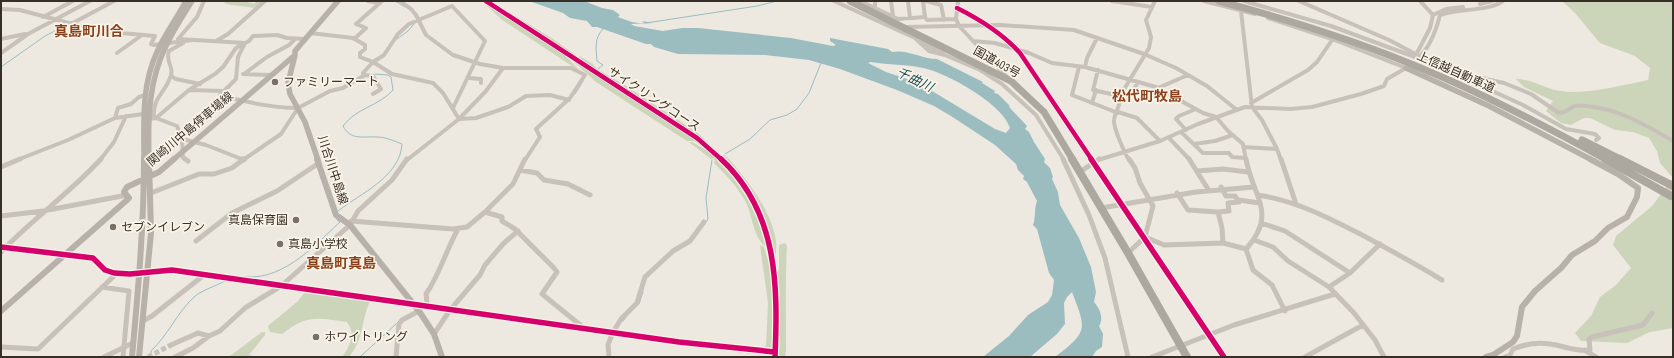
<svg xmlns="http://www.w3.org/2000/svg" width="1674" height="358" font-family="'Sofia Sans Condensed','Noto Sans JP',sans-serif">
  <rect width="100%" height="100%" fill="#ede9e0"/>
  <!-- green -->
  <path fill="#ccd4ba" d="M 227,1 L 245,1 L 254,4 L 257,1 L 263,1 L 257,8 L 231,5 L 224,3 Z
    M 486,1 L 490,1 C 523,22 559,39 588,66 Z
    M 1562,1 L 1673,1 L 1673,328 L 1650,332 L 1627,343 L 1581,341 L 1575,333 L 1591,316 L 1600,297 L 1616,285 L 1631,268 L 1613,245 L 1616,236 L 1652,206 L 1673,178 L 1660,163 L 1657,151 L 1649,138 L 1633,132 L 1615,130 L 1590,118 L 1584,118 L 1571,125 L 1561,123 L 1546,111 L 1553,101 L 1524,87 L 1516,79 C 1533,79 1545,89 1561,91 C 1586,95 1623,85 1648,80 L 1650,68 L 1635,56 L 1600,43 L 1575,13 Z
    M 483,2 L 562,52 L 581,72 L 501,19 Z
    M 566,55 L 672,122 L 708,149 L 694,141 L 687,141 L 596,82 Z
    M 578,55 L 593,64 L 597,69 L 623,84 L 692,129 L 701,136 L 713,149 L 679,124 L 591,69 Z
    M 689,142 L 692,142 L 714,154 L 722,161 L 721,162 L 723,165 L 726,165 C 755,195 765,229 773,268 L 766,247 C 752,237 753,213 744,199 C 736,185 725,174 714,163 L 715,160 L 713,158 L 711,159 Z
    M 725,155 C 745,176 772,211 776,241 C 777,249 775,258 775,266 C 766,223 755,188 721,157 Z
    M 785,243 L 787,246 C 785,281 786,316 786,351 L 785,357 L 778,357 L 778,297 L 776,274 L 779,270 L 779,245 Z
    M 760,245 L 764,247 L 771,271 L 774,275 L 774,350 L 758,349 L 766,346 L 768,303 Z
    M 305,292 L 370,301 C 361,321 364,339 349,357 L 342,357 C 350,346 356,334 347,322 C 317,318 307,314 282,334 L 270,332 L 268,326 L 298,301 Z
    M 262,332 L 265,332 L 265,335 L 249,355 L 258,357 L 230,356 Z"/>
  <!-- water -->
  <path fill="#9bbdc0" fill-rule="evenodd" d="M 529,1 L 584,1 L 602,8 L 613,10 L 620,15 L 618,17 C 626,20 635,24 644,23 L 642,21 L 653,23 L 631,24 L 634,26 L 663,31 L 682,28 L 698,28 L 791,38 L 833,46 L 836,45 L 830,41 L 830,38 L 888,49 L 892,52 C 907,49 923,59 937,59 L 983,82 L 982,83 L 995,91 L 994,93 L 998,94 L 1009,105 L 1010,108 L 1027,126 L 1025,129 L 1029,132 L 1034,142 L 1045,159 L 1044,162 L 1050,168 L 1053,177 L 1052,179 L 1058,192 L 1060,205 L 1079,238 L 1091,267 L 1096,292 L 1094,302 C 1100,309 1104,318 1099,326 L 1103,334 L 1102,347 L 1096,351 L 1092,357 L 1055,357 C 1089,331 1086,329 1072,292 L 1067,297 L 1064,303 L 1065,324 L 1057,334 L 1030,357 L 983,357 L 1009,336 L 1028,315 L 1048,302 L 1052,295 L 1054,280 L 1049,273 L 1037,229 L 1033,225 C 1036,217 1034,209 1037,201 L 1027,182 L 1023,179 L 1024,176 L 1018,170 L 1016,164 L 995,145 L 951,116 L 934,106 L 897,90 L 840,69 L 809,60 L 765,55 L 678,54 L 654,47 L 651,44 L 646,44 L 597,27 L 592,27 L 587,21 L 570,18 L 563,13 ZM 871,62 C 889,65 906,64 923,68 C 947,73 1003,104 1010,128 L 1006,133 L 995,129 L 932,91 L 907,79 L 886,72 L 868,63 Z"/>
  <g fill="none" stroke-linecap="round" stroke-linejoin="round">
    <!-- stream -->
    <path stroke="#9bbdc0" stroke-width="1" d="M 395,1 L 405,7
      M 646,23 L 757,6 L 777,1
      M 397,39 L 408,31 L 414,24
      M 1,67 L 45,36 L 67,25
      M 598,69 L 603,65 L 597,61 C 596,49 594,38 603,29
      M 575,94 L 583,81
      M 725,154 L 750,139 L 770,120 L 787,115 L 797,109 L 809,93 L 821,63
      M 338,211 C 361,193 400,177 402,144 C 394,141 386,137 377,137 C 363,136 351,141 343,126 C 356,108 379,106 393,90 L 391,77 L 388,75 L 375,74
      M 706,222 L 708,219 L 706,198 L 712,160
      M 238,276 C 280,284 312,248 340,222 L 337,220
      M 639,304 L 643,292
      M 623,321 L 627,316
      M 151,357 L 151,351 C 168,335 177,313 194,297 C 202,290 216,286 225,281
      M 360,357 L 396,324"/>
    <!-- street-tunnel -->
    <path stroke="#c9c4bb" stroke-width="5" stroke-dasharray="5 2.5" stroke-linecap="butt" d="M 148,357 L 171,345"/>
    <!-- street-far1 -->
    <path stroke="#c7c1b9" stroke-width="4" d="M 204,1 L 197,17 L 178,39 L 245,43
      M 368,1 L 380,3
      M 400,1 L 411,9 L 416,15 L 426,35 L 453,55 L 480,64 L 503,68 L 571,68 L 585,75 L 570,98 L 536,129 L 540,137 L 525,160
      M 834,1 L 915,38 L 929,51 L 945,55 L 980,70 L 1002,84 L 1036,115 L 1064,160
      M 860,1 L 898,19 L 925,17 L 927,20 L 956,19
      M 875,1 L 875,7
      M 891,1 L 893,16
      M 908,1 L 910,18
      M 923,1 L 925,17
      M 926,1 L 941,5 L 944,20
      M 958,1 L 956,19 L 959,26 L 1007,77
      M 1112,1 L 1152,7
      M 1204,1 L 1255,14
      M 1244,1 L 1331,26 L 1415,57
      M 1299,1 L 1389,40 L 1442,68 L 1523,105 L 1566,129 L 1595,134 L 1599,138 L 1596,140
      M 1420,1 L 1433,15
      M 1480,4 L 1492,1
      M 1,9 L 20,10 L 99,31 L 155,36 L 151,44 L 154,45 L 192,40
      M 1241,11 L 1252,107 L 1262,120 L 1277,149 L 1281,160
      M 43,17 L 73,1
      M 1268,18 L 1332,39 L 1406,68
      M 71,24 L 114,1
      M 905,27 L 1000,25 L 1074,30 L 1144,54 L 1176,68 L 1207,86 L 1237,110
      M 310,33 L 353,38 L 365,45 L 365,49 L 360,53 L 360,57 L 373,62 L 392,74 L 433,83 L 443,93 L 459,119
      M 1,39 L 25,34
      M 354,39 L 366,28 L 356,24 L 382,1
      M 216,41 L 228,34 L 265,1
      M 973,41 L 995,43 L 1029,53 L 1052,63 L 1085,67 L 1156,87 L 1203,113 L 1216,117 L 1228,131 L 1243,144 L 1246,160
      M 921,42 L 943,53
      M 244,45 L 238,57 L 236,79 L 220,95 C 245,102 272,108 298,108
      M 1,53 L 28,34 L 90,1
      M 117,53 L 142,35
      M 1416,55 L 1430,28 L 1433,15 L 1446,9 L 1463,7
      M 1417,59 C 1430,48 1436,31 1440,15 C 1459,8 1487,12 1503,1
      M 1079,67 L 1072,95 L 1118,113
      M 1085,67 L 1087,58 L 1097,38
      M 1098,70 L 1093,90 L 1120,96
      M 1459,73 L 1504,83 L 1531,94 L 1559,113 C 1569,112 1570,107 1575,106 C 1578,105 1582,106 1585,106 C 1617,108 1646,125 1673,141
      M 243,74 L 271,75
      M 244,74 L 267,57 L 289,45 L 295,39
      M 365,75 L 373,76 L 381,89 L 373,94
      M 171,76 L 176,79 L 200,84
      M 469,78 L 481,79 L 481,83
      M 1158,88 L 1188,75
      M 189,90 L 223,91
      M 1133,91 L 1138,82
      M 1092,103 L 1096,90
      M 1251,103 L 1308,70 L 1317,62 L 1334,37
      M 1118,112 L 1137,118 L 1160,141
      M 115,118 L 118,108 L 131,104 L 139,97 L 145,95
      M 154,118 C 152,97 166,93 171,75 C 174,66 165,62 169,51 L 183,43
      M 156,118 L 177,126 L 182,139 L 206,145 L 244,160
      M 150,119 L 156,118 L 189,90 L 215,74 L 223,67 L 236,48 L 249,41 L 253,36 L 277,35 L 287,38 L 304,39
      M 459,119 L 476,118 L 508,107 L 526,96 L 550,95 L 569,100
      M 1186,130 L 1176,119 L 1179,116 L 1196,109
      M 1181,132 L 1203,153 L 1229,153 L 1232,157 L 1245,158
      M 1169,138 L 1190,160
      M 182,139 L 183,158 L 187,160
      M 1194,144 L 1215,141 L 1233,135
      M 1243,147 L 1277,149
      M 17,160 L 68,140 L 115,118 L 143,114
      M 100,160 L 114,142 L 126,116
      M 243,160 L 281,134 L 298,108 L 330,91 L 343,88 L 365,75 L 363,73 L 373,62 L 384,55 L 398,34 L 409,24 L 452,6 L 485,41 L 453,108
      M 407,160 L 459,119 L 486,91 L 503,68
      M 1098,160 L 1160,141 L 1198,124 L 1245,107 L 1290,109 L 1312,107 L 1361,94 L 1384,86 L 1387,79 L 1406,68
      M 1129,160 C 1125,154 1113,127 1114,120 C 1115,111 1121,106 1120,96 L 1149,48 L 1151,37 L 1146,20 L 1155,1"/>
    <!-- street -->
    <path stroke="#c7c1b9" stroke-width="5" d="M 185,159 L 188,161
      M 242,159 L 244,160
      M 1063,159 L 1089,215 L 1105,258 L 1128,357
      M 1189,159 L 1208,189
      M 1281,159 L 1296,204
      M 1,167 L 20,159
      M 520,170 L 537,173 L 544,180 L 568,184 L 590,195
      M 1197,171 L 1223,169 L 1248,172
      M 1080,172 L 1099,159
      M 151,193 L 199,174 L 214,174 L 232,168 L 244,159
      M 1177,193 L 1188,210 L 1218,212 L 1222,228 L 1223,243
      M 1258,195 C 1297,201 1329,218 1364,236 C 1390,250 1416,264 1442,280
      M 1238,200 L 1260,203
      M 1101,208 L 1196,192 L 1254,187
      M 485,212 L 502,217 L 502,221 L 515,229 L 554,268 L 557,272 L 542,294 L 584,328
      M 1218,212 L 1229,211 L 1228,203 L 1239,202 L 1235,196 L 1226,196 L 1221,187
      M 1,216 L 43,211 L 127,195
      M 351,221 L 453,229 L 467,227 L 485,212 L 513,184 L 525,159
      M 1261,223 L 1285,231 L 1350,273
      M 1145,237 L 1164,245 L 1223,243 L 1246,249 C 1278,213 1253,198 1246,159
      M 1254,240 L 1273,247 L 1288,261 L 1329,287 L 1354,313 L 1375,340 L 1384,357
      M 196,241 L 232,213 L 277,191 L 319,163
      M 1246,249 L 1253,270 L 1272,285 L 1285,311
      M 1,252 C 32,219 70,193 101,159
      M 1128,253 L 1145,237 L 1153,206 L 1140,183 L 1135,168 L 1129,159
      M 102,287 L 129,291 L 123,357
      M 1329,287 L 1350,273 L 1380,244
      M 424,306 L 427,302 L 426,294 C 440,274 446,250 458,229
      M 143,321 L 152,316 L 204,275
      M 434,334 L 450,310 L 480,275 L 485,265 L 504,243 L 518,231
      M 171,345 L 198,333 L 209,336
      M 1,347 L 38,349 L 116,274
      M 753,351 L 775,352
      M 1586,351 L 1596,357
      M 104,357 L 133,343
      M 175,357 L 193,348 L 209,336 L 220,331 L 245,308 L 281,286 L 350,225 L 358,211 L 392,180 L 407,159
      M 396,357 L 399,324 L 402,320 L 419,311
      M 609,357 L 608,345 L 612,334 L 621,319 L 637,303 L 645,277 L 673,251 L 690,241 L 704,222
      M 1152,357 L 1234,325 L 1335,294
      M 1305,357 L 1363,325
      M 1505,357 L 1510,355 L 1513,349 C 1525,344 1537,342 1550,344 C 1564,346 1576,352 1590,350 L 1589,339 L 1592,337 L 1643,325 L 1652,313"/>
    <!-- secondary-far1 -->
    <path stroke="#b7b1aa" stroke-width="5.5" d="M 295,55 L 288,83 L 290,94 L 305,122 L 318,160
      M 1406,68 L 1489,106 L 1592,160
      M 144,160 C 144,124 141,86 157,52 C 165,34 177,18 186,1
      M 149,160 C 148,127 148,92 160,60 C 168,39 180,20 192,1
      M 173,160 L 295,55 L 295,51 L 338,1"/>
    <!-- secondary -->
    <path stroke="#b7b1aa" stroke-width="6" d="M 317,159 L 336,215 L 350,225 L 419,311 L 434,334 L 442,357
      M 1,247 L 93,258 L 105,270 L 114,273 L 130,274 L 172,270 L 630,335 L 753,351
      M 1,311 L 127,200 L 129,198 L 124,192 L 127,187 L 159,172 L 174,159
      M 132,357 C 138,291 144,226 144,159
      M 139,357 L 151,233 L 149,159
      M 1486,357 L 1493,355 L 1513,342 L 1517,336 L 1522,307 L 1535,291 L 1561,268 L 1572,255 L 1595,241 L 1608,228 L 1627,217 L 1637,197 L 1638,188 L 1618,174 L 1590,159"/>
    <!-- highway-far1 -->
    <path stroke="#aca79f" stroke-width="7" d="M 850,1 L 1011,81 L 1044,112 L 1073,160
      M 1219,1 C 1290,20 1361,42 1428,71 C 1490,97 1549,128 1607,160
      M 1582,140 L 1622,160"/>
    <!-- highway -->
    <path stroke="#aca79f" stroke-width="8" d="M 1072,159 L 1128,253 L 1187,357
      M 1605,159 L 1671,196
      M 1620,159 L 1673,186"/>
    <!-- cycleway-far1 casing -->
    <g stroke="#faf3e7" stroke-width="6">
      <path id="cycleway-far1" d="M 486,1 L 697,138 L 722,160
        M 957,8 C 981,20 1002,33 1020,53 L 1092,160"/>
    </g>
    <!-- cycleway casing -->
    <g stroke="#faf3e7" stroke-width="8">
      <path id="cycleway" d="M 721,159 C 778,212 778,285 775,357
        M 1091,159 L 1224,357
        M 1,247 L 93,258 L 105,270 L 114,273 L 130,274 L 172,270 L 679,342 L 775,352"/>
    </g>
    <!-- cycleway-far1 -->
    <use href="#cycleway-far1" stroke="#d6006c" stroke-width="4.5"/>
    <!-- cycleway -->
    <use href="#cycleway" stroke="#d6006c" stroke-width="5.5"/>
  </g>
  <!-- markers -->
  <g fill="#776f68" stroke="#faf3e7" stroke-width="1.5">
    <circle cx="275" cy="82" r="4"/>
    <circle cx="296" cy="220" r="4"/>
    <circle cx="113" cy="227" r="4"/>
    <circle cx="280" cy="244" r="4"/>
    <circle cx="316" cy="337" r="4"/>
  </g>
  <g text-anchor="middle" stroke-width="3.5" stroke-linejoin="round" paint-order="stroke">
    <!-- street labels -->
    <g font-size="12" fill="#372e27" stroke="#faf3e7">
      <text transform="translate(997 62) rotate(29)" y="4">国道403号</text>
      <text transform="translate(1456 72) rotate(24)" y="4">上信越自動車道</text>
      <text transform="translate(654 99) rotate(33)" y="4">サイクリングコース</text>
      <text transform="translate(190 129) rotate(-40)" y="4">関崎川中島停車場線</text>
      <text transform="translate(333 170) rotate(72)" y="4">川合川中島線</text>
    </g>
    <!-- poi labels -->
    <g font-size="12" fill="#372e27" stroke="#faf3e7" text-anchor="start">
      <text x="283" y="86">ファミリーマート</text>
      <text x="288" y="224" text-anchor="end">真島保育園</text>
      <text x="121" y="231">セブンイレブン</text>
      <text x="288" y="248">真島小学校</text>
      <text x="324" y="341">ホワイトリング</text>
    </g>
    <!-- water labels -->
    <g font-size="13" font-style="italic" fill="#1a515b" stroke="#faf3e7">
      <text transform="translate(915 79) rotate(26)" y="5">千曲川</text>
    </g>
    <!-- quarter labels -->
    <g font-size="14" font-weight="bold" fill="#8b401c" stroke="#faf3e7">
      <text x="89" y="36">真島町川合</text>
      <text x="1147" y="101">松代町牧島</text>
      <text x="341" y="268">真島町真島</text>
    </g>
  </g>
  <!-- border -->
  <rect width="1674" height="358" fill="none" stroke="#372e27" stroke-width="4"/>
</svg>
